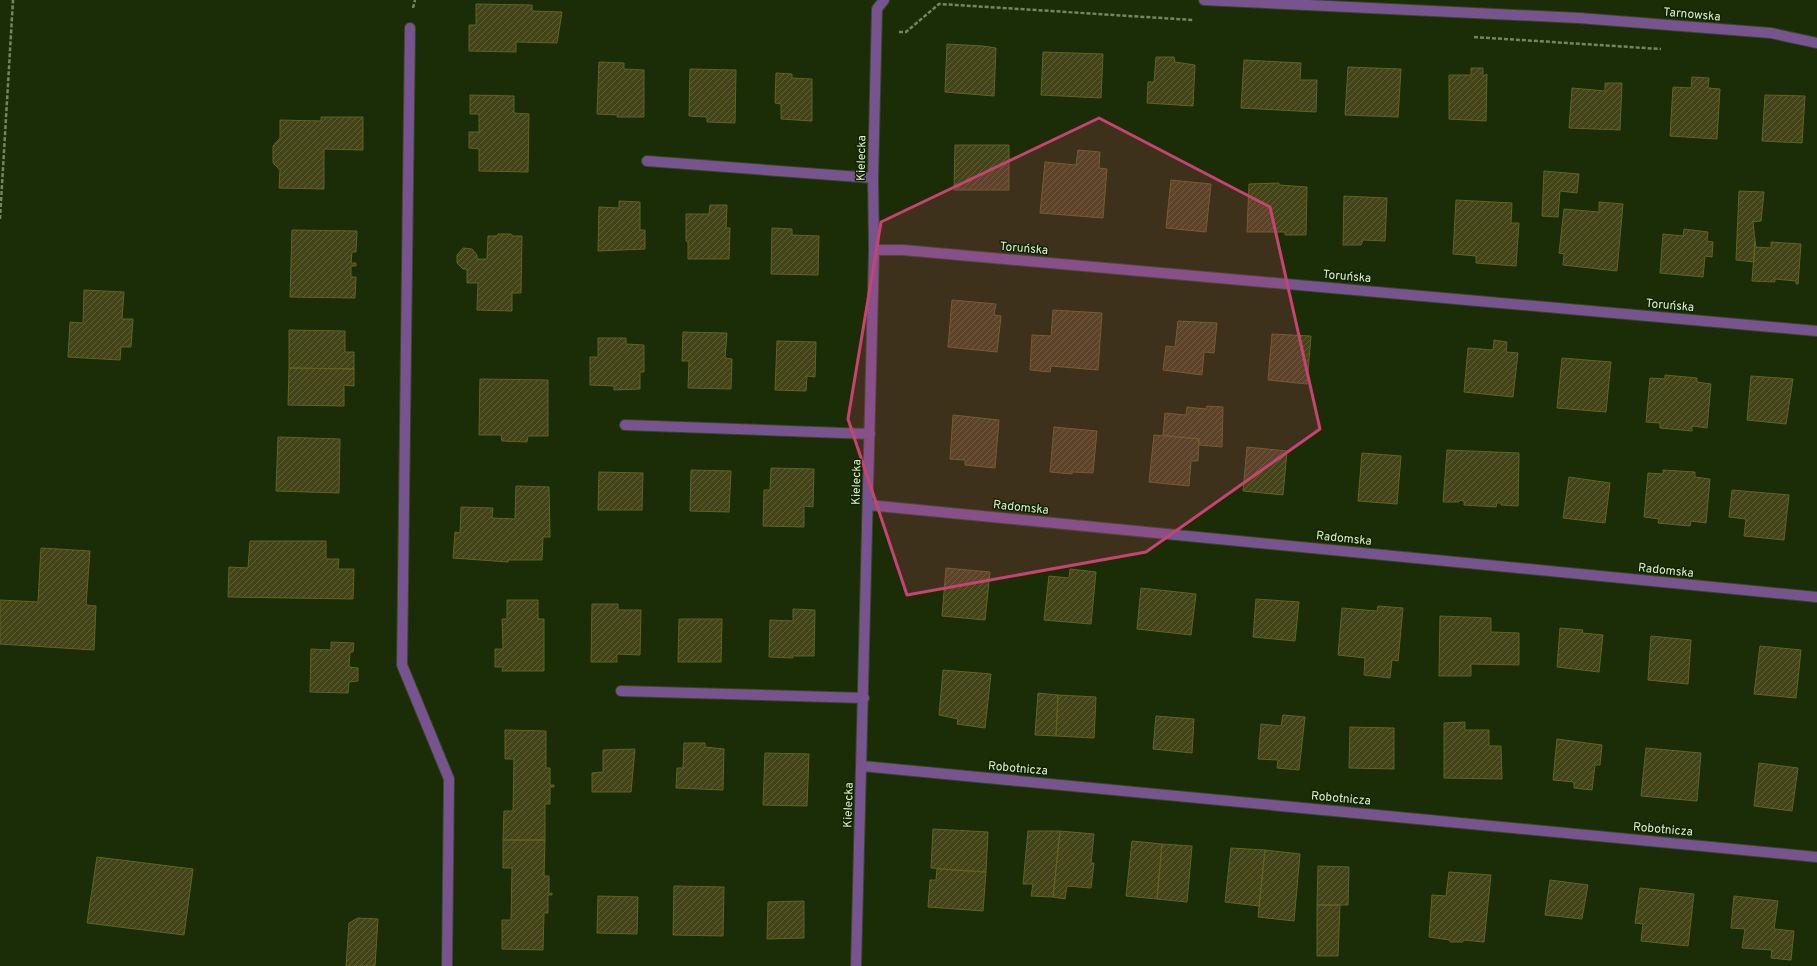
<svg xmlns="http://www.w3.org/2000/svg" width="1817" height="966" font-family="Overpass,sans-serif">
  <defs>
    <pattern id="building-hatch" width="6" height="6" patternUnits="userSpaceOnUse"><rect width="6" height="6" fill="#434417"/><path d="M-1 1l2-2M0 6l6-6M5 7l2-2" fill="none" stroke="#5e5f37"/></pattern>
  </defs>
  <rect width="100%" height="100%" fill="#1b2d06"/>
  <!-- building -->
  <path fill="url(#building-hatch)" stroke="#616322" d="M 476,4 L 532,5 L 532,11 L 562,12 L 557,43 L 516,42 L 516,52 L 469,51 L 469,25 L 476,25 Z
    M 947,44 L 983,46 L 996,48 L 994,96 L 945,92 Z
    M 1043,52 L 1103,54 L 1101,98 L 1041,95 Z
    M 1156,57 L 1174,57 L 1175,62 L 1195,65 L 1193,106 L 1147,103 L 1148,82 L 1154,82 Z
    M 1244,60 L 1301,63 L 1300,80 L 1317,80 L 1316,112 L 1241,108 Z
    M 599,62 L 624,63 L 624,69 L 644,70 L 644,117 L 617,117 L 618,115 L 597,114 Z
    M 1348,67 L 1401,69 L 1398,117 L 1345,115 Z
    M 1471,68 L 1483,68 L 1483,76 L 1487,74 L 1486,121 L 1449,119 L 1449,75 L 1471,75 Z
    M 690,69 L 736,70 L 735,123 L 707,122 L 707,117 L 689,116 Z
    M 776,73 L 792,74 L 792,78 L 812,79 L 812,121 L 781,119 L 781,104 L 775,103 Z
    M 1692,77 L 1709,78 L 1708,88 L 1720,89 L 1717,139 L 1670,136 L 1673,87 L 1691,88 Z
    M 1605,83 L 1622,83 L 1620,130 L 1569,128 L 1572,88 L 1605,91 Z
    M 470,95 L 514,96 L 514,113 L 529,114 L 528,172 L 479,171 L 479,149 L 469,148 L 469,132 L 479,132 L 479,114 L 470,114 Z
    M 1765,95 L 1805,96 L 1802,143 L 1762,141 Z
    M 321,117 L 363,117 L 363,150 L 324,149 L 324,189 L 279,188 L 280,170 L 273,163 L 273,146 L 280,138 L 280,120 L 321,121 Z
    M 955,145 L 1009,145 L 1009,190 L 954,190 Z
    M 1078,150 L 1100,152 L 1099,168 L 1107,169 L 1103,218 L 1040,213 L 1045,162 L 1076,165 Z
    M 1544,171 L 1579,174 L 1577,193 L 1560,191 L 1558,217 L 1542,216 Z
    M 1171,180 L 1211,184 L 1206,232 L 1166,228 Z
    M 1279,183 L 1279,185 L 1307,187 L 1306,235 L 1285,235 L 1285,232 L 1247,232 L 1249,184 Z
    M 1739,191 L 1764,192 L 1761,221 L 1753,222 L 1755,241 L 1754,262 L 1736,260 Z
    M 1344,196 L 1387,198 L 1385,241 L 1363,240 L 1361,245 L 1343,245 Z
    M 1456,200 L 1512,203 L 1511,223 L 1519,223 L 1516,266 L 1476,263 L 1476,256 L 1453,254 Z
    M 619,201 L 640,202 L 640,230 L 645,230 L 645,249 L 598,251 L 599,207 L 619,208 Z
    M 1599,202 L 1623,204 L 1617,271 L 1563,265 L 1564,254 L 1559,253 L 1564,209 L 1599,212 Z
    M 710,205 L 727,205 L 726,228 L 730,228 L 729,259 L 688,259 L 688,242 L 686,241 L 686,214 L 709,214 Z
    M 772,228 L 792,229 L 792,235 L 819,236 L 818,275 L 771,274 Z
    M 1684,229 L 1708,232 L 1707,241 L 1713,242 L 1712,257 L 1705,256 L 1703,277 L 1660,273 L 1663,234 L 1683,236 Z
    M 292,230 L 357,231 L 356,252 L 352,252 L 351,263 L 356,263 L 356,266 L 351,266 L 351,277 L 356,277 L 355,298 L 290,297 Z
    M 498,234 L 511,234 L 513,236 L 522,236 L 521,293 L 512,293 L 512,311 L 477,310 L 478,283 L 467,283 L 467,269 L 463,269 L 457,263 L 457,255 L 463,248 L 472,249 L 477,255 L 477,259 L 487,259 L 488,236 L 497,236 Z
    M 1755,241 L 1756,247 L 1771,248 L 1771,242 L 1801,244 L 1798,284 L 1796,284 L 1796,281 L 1775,279 L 1775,282 L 1752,281 Z
    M 84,290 L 124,292 L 122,319 L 133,319 L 131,347 L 121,347 L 120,360 L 68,357 L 70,322 L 83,323 Z
    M 952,300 L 996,304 L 994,315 L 1001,316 L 997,352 L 948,347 Z
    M 1053,310 L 1102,313 L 1098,370 L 1051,366 L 1050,372 L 1030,370 L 1032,335 L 1051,336 Z
    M 1178,321 L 1217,323 L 1214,353 L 1204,352 L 1202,375 L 1163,370 L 1166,346 L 1175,347 Z
    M 289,330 L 345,331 L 345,352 L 354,352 L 354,369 L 289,368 Z
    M 683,332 L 727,333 L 725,358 L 732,359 L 731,389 L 688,388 L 689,361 L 682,361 Z
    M 1272,334 L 1311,336 L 1307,384 L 1268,380 Z
    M 598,338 L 626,338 L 626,344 L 644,345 L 644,372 L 640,372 L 640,389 L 614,390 L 614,386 L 590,385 L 590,357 L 598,357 Z
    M 1494,340 L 1507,342 L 1506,352 L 1518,353 L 1513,397 L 1464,392 L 1468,348 L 1493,350 Z
    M 777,341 L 816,342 L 815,377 L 807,376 L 806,391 L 775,390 Z
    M 1562,358 L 1611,362 L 1606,412 L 1557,408 Z
    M 289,368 L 354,369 L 354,386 L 344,385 L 344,406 L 288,405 Z
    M 1665,375 L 1697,378 L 1697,382 L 1711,384 L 1707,428 L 1692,426 L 1692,431 L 1660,428 L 1660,423 L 1646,422 L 1650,378 L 1665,379 Z
    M 1751,376 L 1793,379 L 1786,424 L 1747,420 Z
    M 480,379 L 548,380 L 548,436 L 528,436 L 527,442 L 502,441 L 501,435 L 479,435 Z
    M 1207,406 L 1223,407 L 1222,447 L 1199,445 L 1199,439 L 1163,435 L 1165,413 L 1186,415 L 1187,407 L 1206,409 Z
    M 953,415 L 999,420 L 995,468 L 965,465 L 965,460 L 950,459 Z
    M 1054,427 L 1097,431 L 1093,473 L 1072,472 L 1072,474 L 1050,472 Z
    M 1154,435 L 1199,439 L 1198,461 L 1191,461 L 1189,486 L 1149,482 Z
    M 278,437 L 340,439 L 339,493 L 276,491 Z
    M 1247,447 L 1287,451 L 1283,495 L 1243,491 Z
    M 1447,450 L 1519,453 L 1518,506 L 1501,505 L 1501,503 L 1497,503 L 1496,507 L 1464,505 L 1464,501 L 1459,500 L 1459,502 L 1443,502 Z
    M 1362,453 L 1401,456 L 1397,504 L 1358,501 Z
    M 771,468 L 814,469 L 813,507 L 804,506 L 804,527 L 763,526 L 764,490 L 770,490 Z
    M 691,470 L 731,471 L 729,512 L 690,511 Z
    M 1663,470 L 1695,472 L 1695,477 L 1710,479 L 1706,523 L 1691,521 L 1690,526 L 1658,523 L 1659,519 L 1644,517 L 1648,473 L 1663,474 Z
    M 599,472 L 643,473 L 642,510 L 598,510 Z
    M 1569,477 L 1610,483 L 1605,523 L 1563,518 Z
    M 516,486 L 549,487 L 550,537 L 543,537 L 542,560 L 508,560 L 508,562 L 453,558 L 455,532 L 460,533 L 461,507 L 493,508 L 492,518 L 515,519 Z
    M 1732,490 L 1789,495 L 1784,540 L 1744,536 L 1746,519 L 1729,517 Z
    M 250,541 L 326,541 L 326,559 L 339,559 L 338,569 L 354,569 L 353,599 L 228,597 L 229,567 L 248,568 Z
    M 41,548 L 90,551 L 86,605 L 96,606 L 94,650 L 0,644 L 0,600 L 38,602 Z
    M 946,568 L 990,572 L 985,620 L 942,616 Z
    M 1070,569 L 1096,572 L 1091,624 L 1044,620 L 1049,576 L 1069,578 Z
    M 1141,588 L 1196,594 L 1191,635 L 1137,629 Z
    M 1256,599 L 1299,602 L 1295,641 L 1253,637 Z
    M 507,600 L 538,600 L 538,619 L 544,619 L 544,671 L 502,671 L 503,667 L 495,667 L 495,649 L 503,649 L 502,619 L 507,619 Z
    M 592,604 L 618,604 L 618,610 L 641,610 L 640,655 L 617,654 L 617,662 L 591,662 Z
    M 1378,606 L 1403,608 L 1398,661 L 1392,660 L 1390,678 L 1364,675 L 1365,658 L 1338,655 L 1342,608 L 1377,611 Z
    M 793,609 L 815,610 L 814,656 L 792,656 L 793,658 L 769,657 L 770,620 L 793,621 Z
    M 1440,616 L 1491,618 L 1491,632 L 1519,633 L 1519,665 L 1471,664 L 1471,676 L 1439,676 Z
    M 679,619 L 722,619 L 721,662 L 678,662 Z
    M 1560,628 L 1583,630 L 1582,633 L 1603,635 L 1599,672 L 1557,667 Z
    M 1651,636 L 1691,640 L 1688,684 L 1648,680 Z
    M 331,642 L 354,643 L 353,652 L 350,652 L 349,667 L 358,668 L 358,681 L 349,682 L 348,693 L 310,692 L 311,649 L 331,650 Z
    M 1760,646 L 1801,650 L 1796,698 L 1754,694 Z
    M 943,670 L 991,674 L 985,728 L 957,724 L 958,719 L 939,715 Z
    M 1038,693 L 1058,695 L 1056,736 L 1035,735 Z
    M 1058,695 L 1096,697 L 1094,738 L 1056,736 Z
    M 1283,715 L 1305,717 L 1299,770 L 1277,768 L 1278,760 L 1258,759 L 1261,724 L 1281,726 Z
    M 1156,716 L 1194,719 L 1192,753 L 1153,749 Z
    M 1465,722 L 1465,730 L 1489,730 L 1489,746 L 1501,746 L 1502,779 L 1444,778 L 1444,723 Z
    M 1350,727 L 1394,728 L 1394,769 L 1349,768 Z
    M 505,730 L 546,731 L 546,768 L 550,768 L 550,785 L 554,785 L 554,787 L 550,787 L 550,804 L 545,804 L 545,840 L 503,840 L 504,811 L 513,811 L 514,759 L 505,759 Z
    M 1557,739 L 1602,745 L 1600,765 L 1595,765 L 1592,790 L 1574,788 L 1574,782 L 1553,780 Z
    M 684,743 L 705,743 L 705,747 L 724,749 L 723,790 L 676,788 L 677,768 L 683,768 Z
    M 1646,748 L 1701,753 L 1697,801 L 1641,796 Z
    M 635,749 L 631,792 L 592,792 L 592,773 L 603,772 L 603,750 Z
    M 765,753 L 809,754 L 807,806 L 763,805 Z
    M 1759,763 L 1798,768 L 1792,811 L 1754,806 Z
    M 933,829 L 988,832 L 986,872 L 931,868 Z
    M 1028,831 L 1060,831 L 1053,897 L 1031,896 L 1033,884 L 1023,884 Z
    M 1060,831 L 1094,834 L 1091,863 L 1094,863 L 1091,888 L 1067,886 L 1065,899 L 1053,897 Z
    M 503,840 L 545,840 L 544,876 L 549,876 L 549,894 L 552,893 L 552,895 L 548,895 L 548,913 L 544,913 L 543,950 L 502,949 L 502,920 L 511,920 L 512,868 L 503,868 Z
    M 1132,841 L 1162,844 L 1157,899 L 1126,896 Z
    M 1162,844 L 1192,846 L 1187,902 L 1157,899 Z
    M 1231,848 L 1265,850 L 1259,906 L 1225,902 Z
    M 1265,850 L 1300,854 L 1294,921 L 1258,917 Z
    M 97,857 L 193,869 L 184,935 L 87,923 Z
    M 1318,866 L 1349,867 L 1348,905 L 1317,905 Z
    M 937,869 L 986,872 L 983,911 L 928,907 L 930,880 L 936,880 Z
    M 1449,872 L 1491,875 L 1484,942 L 1463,940 L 1463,942 L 1450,942 L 1450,940 L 1429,937 L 1432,895 L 1446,896 Z
    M 1550,880 L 1588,885 L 1582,919 L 1545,915 Z
    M 674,886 L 724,887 L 723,936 L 673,935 Z
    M 1640,888 L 1694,894 L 1688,946 L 1641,941 L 1643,924 L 1635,923 Z
    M 598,896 L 638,897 L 637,934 L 597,933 Z
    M 1734,896 L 1778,901 L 1774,929 L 1794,931 L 1791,960 L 1771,958 L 1772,950 L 1742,948 L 1745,929 L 1731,928 Z
    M 804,901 L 804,938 L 767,939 L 768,902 Z
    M 1317,905 L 1340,905 L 1338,956 L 1317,956 Z
    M 358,918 L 378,919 L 375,966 L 346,966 L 349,923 Z"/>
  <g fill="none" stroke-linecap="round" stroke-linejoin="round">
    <!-- minor casing -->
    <g stroke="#364822" stroke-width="12">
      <path id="minor" d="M 1204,0 L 1579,18 L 1771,33 L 1817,43
        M 410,28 L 402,665 L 449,779 L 447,966
        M 647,161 L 873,178
        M 874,250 L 903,250 L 1817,331
        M 625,425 L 870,434
        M 868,505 L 1817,597
        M 621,691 L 864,698
        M 862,766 L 1817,857
        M 856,966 L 874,250 L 873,178 L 877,9 L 884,0"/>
    </g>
    <!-- path -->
    <path stroke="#72865f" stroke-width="2.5" stroke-dasharray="4 2" stroke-linecap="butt" d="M 413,8 L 415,0
      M 899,32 L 906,32 L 939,4 L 1194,20
      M 1474,37 L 1661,49
      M 0,219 L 13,0"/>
    <!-- minor -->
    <use href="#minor" stroke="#775490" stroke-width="10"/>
  </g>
  <!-- marked area -->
  <path fill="#c74371" fill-opacity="0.2" stroke="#c74371" stroke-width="3" stroke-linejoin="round" d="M 1099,118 L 1270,207 L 1320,429 L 1146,552 L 907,595 L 848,419 L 881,222 Z"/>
  <g text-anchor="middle" stroke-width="3" stroke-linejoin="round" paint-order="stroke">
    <!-- street labels -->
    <g font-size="12" fill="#dcf1cb" stroke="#122300">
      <text transform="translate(1692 14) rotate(5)" y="4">Tarnowska</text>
      <text transform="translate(861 158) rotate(-89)" y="4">Kielecka</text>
      <text transform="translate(1024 248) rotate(5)" y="4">Toruńska</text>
      <text transform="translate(1347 276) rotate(5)" y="4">Toruńska</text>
      <text transform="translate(1670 305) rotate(5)" y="4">Toruńska</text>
      <text transform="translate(856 482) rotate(-89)" y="4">Kielecka</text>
      <text transform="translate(1021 507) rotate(6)" y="4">Radomska</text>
      <text transform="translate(1344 538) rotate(6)" y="4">Radomska</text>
      <text transform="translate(1666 570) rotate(6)" y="4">Radomska</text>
      <text transform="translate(1018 768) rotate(5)" y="4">Robotnicza</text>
      <text transform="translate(1341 798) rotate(5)" y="4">Robotnicza</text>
      <text transform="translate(848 805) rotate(-88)" y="4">Kielecka</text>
      <text transform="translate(1663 829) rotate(5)" y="4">Robotnicza</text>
    </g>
  </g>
</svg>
